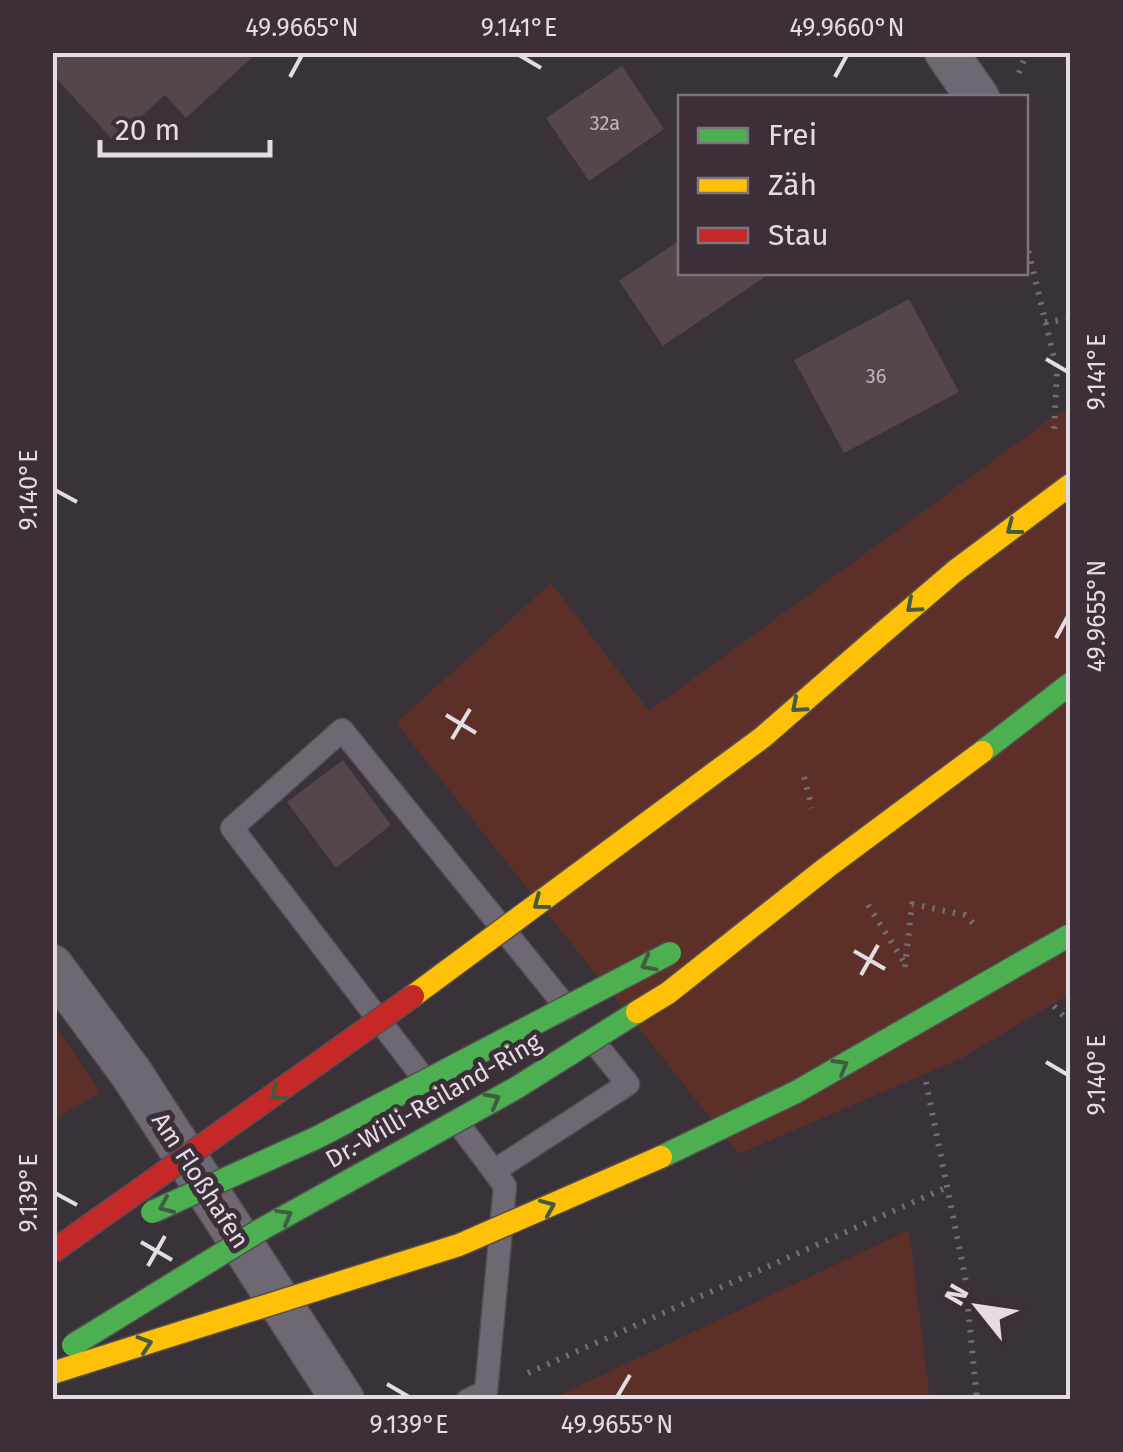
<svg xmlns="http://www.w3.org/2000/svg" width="1123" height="1452" font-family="'Fira Sans',sans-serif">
  <rect width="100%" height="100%" fill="#393238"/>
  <!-- green -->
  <path fill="#5c3028" d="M 1070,410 L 1070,994 L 960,1059 L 739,1154 L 396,723 L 551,583 L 649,711 L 1060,412 Z
    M 53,1021 L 100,1092 L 53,1121 L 52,1121 Z
    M 909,1230 L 930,1399 L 551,1399 Z"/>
  <!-- building -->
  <path fill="#55454c" d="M 52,52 L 258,52 L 186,118 L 165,95 L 114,141 L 52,74 Z
    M 622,66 L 664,129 L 589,181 L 546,118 Z
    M 680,240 L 680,272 L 772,272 L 663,346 L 619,281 Z
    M 909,299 L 959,392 L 844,453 L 794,360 Z
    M 343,760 L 391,825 L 336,868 L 287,802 Z"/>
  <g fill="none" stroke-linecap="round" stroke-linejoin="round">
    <!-- lane casing -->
    <g stroke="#544e53" stroke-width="25">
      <path id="lane" d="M 425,1080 L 232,828 L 342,730 L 567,1008
        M 457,1122 L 505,1186 L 486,1392 L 468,1400
        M 494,1171 L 628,1084 L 593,1041"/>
    </g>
    <!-- street casing -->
    <g stroke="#544e53" stroke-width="45">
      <path id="street" d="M 946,52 L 978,98
        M 52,966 L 131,1073 L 343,1400"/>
    </g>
    <!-- fast casing -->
    <g stroke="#544e53" stroke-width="25">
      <path id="fast" d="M 982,752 L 1070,684"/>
    </g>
    <!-- slow casing -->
    <g stroke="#544e53" stroke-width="25">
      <path id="slow" d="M 872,642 L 955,571 L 1070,485"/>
    </g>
    <!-- path -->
    <path stroke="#716d74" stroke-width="6" stroke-dasharray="2.5 8" stroke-linecap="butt" d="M 1019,73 L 1027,52
      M 1026,241 L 1057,370 L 1054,432
      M 1045,322 L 1070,319
      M 804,777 L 812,808
      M 868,905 L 904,962
      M 905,967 L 912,904 L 965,915 L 975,925
      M 1054,1006 L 1070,1023
      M 926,1082 L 965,1276 L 977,1400
      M 528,1373 L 945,1188"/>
    <!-- lane -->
    <use href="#lane" stroke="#6d6872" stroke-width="22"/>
    <!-- street -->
    <use href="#street" stroke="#6d6872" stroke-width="42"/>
    <!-- fast -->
    <use href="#fast" stroke="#4caf50" stroke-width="22"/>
    <!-- slow -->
    <use href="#slow" stroke="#ffc107" stroke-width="22"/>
    <!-- fast-bridge casing -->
    <g stroke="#544e53" stroke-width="25" stroke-linecap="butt">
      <path id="fast-bridge" d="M 661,1157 L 796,1092 L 1070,935
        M 152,1212 L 318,1137 L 670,953
        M 73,1345 L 262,1229 L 516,1088 L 637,1012"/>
    </g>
    <!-- slow-bridge casing -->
    <g stroke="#544e53" stroke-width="25" stroke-linecap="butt">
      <path id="slow-bridge" d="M 413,996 L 763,737 L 872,642
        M 637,1012 L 668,993 L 826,868 L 982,752
        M 52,1373 L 459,1245 L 661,1157"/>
    </g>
    <!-- jam-bridge casing -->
    <g stroke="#544e53" stroke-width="25" stroke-linecap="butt">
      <path id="jam-bridge" d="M 52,1252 L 413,996"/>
    </g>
    <!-- fast-bridge -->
    <use href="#fast-bridge" stroke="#4caf50" stroke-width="22"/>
    <!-- slow-bridge -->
    <use href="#slow-bridge" stroke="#ffc107" stroke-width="22"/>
    <!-- jam-bridge -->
    <use href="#jam-bridge" stroke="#c62828" stroke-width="22"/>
  </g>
  <!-- one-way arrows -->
  <defs><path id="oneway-chevron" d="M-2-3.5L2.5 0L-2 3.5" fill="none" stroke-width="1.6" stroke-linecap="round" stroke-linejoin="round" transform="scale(2.5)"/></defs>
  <g stroke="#425c41">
    <use href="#oneway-chevron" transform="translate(1013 528) rotate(143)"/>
    <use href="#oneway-chevron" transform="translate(913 606) rotate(139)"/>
    <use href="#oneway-chevron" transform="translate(798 706) rotate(139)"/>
    <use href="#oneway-chevron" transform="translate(540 903) rotate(143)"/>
    <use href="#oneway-chevron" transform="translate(648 964) rotate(152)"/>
    <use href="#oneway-chevron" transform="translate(841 1066) rotate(-30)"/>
    <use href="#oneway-chevron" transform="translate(277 1094) rotate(145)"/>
    <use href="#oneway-chevron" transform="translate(493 1100) rotate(-29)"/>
    <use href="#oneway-chevron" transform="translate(166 1206) rotate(156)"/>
    <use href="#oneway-chevron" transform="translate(548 1207) rotate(-23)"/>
    <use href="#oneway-chevron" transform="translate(285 1216) rotate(-30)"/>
    <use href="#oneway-chevron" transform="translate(145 1344) rotate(-18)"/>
  </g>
  <!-- ticks -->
  <path fill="none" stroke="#e4dce3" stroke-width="4" d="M 519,55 L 541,68M 290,77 L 302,55M 835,77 L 847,55M 1046,359 L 1068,372M 55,490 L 77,502M 1056,638 L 1068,616M 446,715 L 476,733M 452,739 L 470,709M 854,951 L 885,969M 861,975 L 878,945M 1046,1062 L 1068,1075M 55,1193 L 77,1205M 141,1242 L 172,1260M 148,1266 L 165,1236M 387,1384 L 409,1397M 617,1397 L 630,1375"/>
  <g text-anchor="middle" stroke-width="10" stroke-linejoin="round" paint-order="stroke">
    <!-- number labels -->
    <g font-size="20" fill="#c0b6bd">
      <text x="605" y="130">32a</text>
      <text x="876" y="383">36</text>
    </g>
    <!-- street labels -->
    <g font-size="25" fill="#e4dce3" stroke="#3c2f39">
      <text transform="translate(433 1100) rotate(-30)" y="9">Dr.-Willi-Reiland-Ring</text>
      <text transform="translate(201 1180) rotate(57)" y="9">Am Floßhafen</text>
    </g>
  </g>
  <!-- border -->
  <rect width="1123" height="1452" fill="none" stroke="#3c2f39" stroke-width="110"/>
  <!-- legend -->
  <rect x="678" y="95" width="350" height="180" fill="#3c2f39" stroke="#7f747d" stroke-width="2.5"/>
  <rect x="698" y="128" width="50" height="15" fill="#4caf50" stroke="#7f747d" stroke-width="2.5"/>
  <text x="768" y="145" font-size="30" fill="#e4dce3">Frei</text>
  <rect x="698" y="178" width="50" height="15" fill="#ffc107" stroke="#7f747d" stroke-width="2.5"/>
  <text x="768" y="195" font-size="30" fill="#e4dce3">Zäh</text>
  <rect x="698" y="228" width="50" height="15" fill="#c62828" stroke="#7f747d" stroke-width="2.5"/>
  <text x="768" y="245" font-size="30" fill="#e4dce3">Stau</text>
  <!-- north arrow -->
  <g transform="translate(978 1307) rotate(300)" stroke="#3c2f39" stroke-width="8" paint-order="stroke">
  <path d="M0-8L18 38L0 25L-18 38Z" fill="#e4dce3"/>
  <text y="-15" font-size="28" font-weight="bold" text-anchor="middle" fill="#e4dce3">N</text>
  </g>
  <!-- scale -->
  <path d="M100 140v15h170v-15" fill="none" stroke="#e4dce3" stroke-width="5"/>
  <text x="115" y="140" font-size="30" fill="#e4dce3" stroke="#3c2f39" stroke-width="8" paint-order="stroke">20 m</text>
  <rect x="55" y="55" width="1013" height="1342" fill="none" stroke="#e4dce3" stroke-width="4"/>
  <g font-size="25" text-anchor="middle" fill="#e4dce3">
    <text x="302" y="36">49.9665°N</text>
    <text x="519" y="36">9.141°E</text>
    <text x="847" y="36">49.9660°N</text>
    <text transform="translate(1096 372) rotate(-90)" y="9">9.141°E</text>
    <text transform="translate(28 490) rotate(-90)" y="9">9.140°E</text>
    <text transform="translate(1096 616) rotate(-90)" y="9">49.9655°N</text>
    <text transform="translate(1096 1075) rotate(-90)" y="9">9.140°E</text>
    <text transform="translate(28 1193) rotate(-90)" y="9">9.139°E</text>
    <text x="409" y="1433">9.139°E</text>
    <text x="617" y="1433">49.9655°N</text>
  </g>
</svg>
